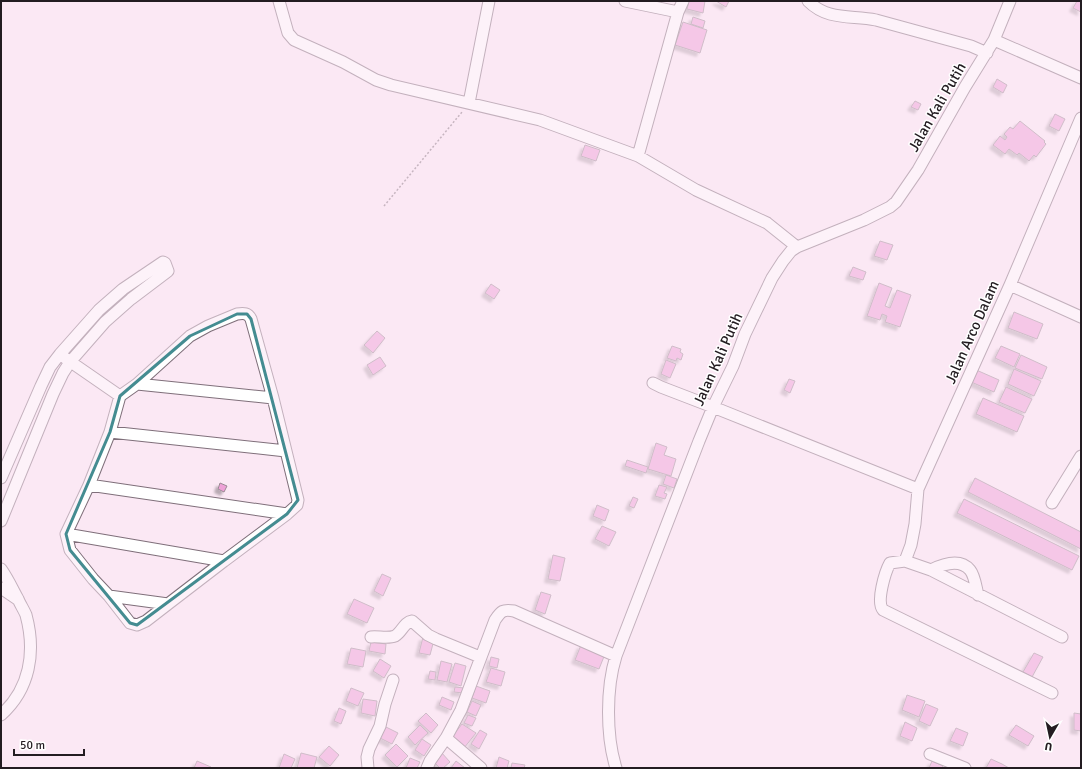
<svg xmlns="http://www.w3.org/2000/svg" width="1082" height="769" font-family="Signika,sans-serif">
  <defs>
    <filter id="shadow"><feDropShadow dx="-3.5" dy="3.5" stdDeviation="1" flood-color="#0004"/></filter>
  </defs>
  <rect width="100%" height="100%" fill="#fbe8f4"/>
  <!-- building -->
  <path fill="#eea1d7" stroke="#9a8994" filter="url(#shadow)" d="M 689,1 L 705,1 L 703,13 L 687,9 Z
    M 716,1 L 729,1 L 726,7 Z
    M 1077,1 L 1081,1 L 1081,12 L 1073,8 Z
    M 693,17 L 705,21 L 703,28 L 691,24 Z
    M 683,22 L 707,30 L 700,53 L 675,45 Z
    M 997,79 L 1007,85 L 1003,93 L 993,87 Z
    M 915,101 L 921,104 L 918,110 L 911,107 Z
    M 1055,114 L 1065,119 L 1059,131 L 1049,126 Z
    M 1020,121 L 1045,141 L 1044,142 L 1046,144 L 1036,157 L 1034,155 L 1029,161 L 1019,153 L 1017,155 L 1009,149 L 1005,154 L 993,145 L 1000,136 L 1005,140 L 1007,137 L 1004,134 L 1010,127 L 1013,129 Z
    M 585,145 L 600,150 L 596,161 L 581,156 Z
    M 880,241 L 893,245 L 887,260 L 874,256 Z
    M 853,267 L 866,272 L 863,280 L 849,276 Z
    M 879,283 L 892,288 L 885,306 L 890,308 L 897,290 L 911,295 L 900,327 L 885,322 L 887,316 L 882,314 L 880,320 L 867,316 Z
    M 491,284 L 500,290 L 494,299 L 485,293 Z
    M 1014,312 L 1043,324 L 1037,339 L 1008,328 Z
    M 377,331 L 385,338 L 373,353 L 364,345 Z
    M 672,346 L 681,349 L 680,352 L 683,354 L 681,360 L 677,358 L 676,361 L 667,358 Z
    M 1001,346 L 1020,354 L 1014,367 L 995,358 Z
    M 1021,355 L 1047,367 L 1042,379 L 1015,368 Z
    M 380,357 L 386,366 L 373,375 L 367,365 Z
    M 666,360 L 676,364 L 670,378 L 661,374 Z
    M 974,369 L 999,380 L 994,392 L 969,381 Z
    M 1014,369 L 1041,381 L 1034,396 L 1008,384 Z
    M 789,379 L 795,381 L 790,393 L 784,390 Z
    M 1006,387 L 1032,399 L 1025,413 L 999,402 Z
    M 983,398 L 1024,416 L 1017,432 L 976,414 Z
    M 656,443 L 667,447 L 664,455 L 676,459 L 671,476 L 648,469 Z
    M 627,460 L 648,467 L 646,473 L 625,466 Z
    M 666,475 L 677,479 L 674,488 L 663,484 Z
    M 975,478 L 1081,532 L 1081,549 L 968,492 Z
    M 220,483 L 227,486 L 224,492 L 218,489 Z
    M 659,485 L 667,487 L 664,493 L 667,494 L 665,499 L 655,496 Z
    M 633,497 L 638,499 L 634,508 L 629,506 Z
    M 964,499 L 1079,556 L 1072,570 L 957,513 Z
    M 597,505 L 609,510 L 605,521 L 593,516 Z
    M 602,526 L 616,532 L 609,546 L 595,539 Z
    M 553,555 L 565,558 L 560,581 L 548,579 Z
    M 382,574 L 391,578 L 383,596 L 374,591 Z
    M 541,592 L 551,595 L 545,614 L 535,610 Z
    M 354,599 L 374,608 L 367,623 L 347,614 Z
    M 423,637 L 434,640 L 430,655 L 419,653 Z
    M 371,642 L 386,644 L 385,654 L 369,651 Z
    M 581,645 L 605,654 L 599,669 L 575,660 Z
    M 351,648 L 366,651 L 363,667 L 347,664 Z
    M 1034,653 L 1043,657 L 1032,677 L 1023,672 Z
    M 491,657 L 499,659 L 497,668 L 489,666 Z
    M 380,659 L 391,666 L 384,678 L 373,671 Z
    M 441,661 L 452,664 L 447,682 L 437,680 Z
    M 455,663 L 466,666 L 461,686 L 449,682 Z
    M 491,668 L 505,672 L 501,686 L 486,682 Z
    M 430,671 L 436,672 L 435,680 L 428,679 Z
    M 476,686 L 490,691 L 486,703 L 472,698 Z
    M 455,687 L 464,688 L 463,693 L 454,692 Z
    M 351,688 L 364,693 L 358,706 L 346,701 Z
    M 907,695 L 925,701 L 919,717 L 902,710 Z
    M 442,697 L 454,702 L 451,710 L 439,705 Z
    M 363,699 L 377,701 L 375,716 L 361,713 Z
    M 472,701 L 481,705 L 476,716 L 467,712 Z
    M 926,704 L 938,709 L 930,726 L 919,721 Z
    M 339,708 L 346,711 L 341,724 L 334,721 Z
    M 426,713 L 438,725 L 431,733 L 418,721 Z
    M 1074,713 L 1081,714 L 1081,731 L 1074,730 Z
    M 468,715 L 476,718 L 472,726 L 464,723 Z
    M 905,722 L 917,728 L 912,741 L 900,736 Z
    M 462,724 L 476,733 L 464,748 L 451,738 Z
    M 420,725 L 428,733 L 415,745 L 408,737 Z
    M 1016,725 L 1034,736 L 1028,746 L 1009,735 Z
    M 386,727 L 398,733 L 392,744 L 380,738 Z
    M 956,728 L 968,733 L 963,746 L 950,741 Z
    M 480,730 L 487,734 L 479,749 L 471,744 Z
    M 422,739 L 431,745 L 424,756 L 415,750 Z
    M 396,744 L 408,756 L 397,767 L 385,755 Z
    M 329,746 L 339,755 L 330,766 L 319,757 Z
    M 441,752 L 450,762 L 443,768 L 440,768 L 432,760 Z
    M 301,753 L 317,757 L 314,768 L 297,768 Z
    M 284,754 L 295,759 L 291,768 L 279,768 Z
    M 499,757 L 509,761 L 507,768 L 496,768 Z
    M 410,758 L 420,762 L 417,768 L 406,768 Z
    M 991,759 L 1002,764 L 1009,768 L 986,768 Z
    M 197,761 L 211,767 L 210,768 L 194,768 Z
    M 456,761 L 465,768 L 451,768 Z
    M 932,761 L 943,766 L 942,768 L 929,768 Z
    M 512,763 L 525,765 L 524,768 L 511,768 Z"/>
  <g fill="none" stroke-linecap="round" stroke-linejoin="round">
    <!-- minor casing -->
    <g stroke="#7f6f7a" stroke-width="13">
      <path id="minor" d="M 279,1 L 288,33 L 294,40 L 343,62 L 376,80 L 391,85 L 540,120 L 638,156 L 696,190 L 767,223 L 797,247
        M 625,1 L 678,12
        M 808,1 C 828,21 851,15 876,20 L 971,46 L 987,53
        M 994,40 L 1081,78
        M 469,103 L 489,1
        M 638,156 L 678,12 L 683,1
        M 1010,285 L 1081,317
        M 65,358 L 120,396 L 137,384 L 273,398
        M 653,383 L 661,387 L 713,407 L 918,489
        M 137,384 L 190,336 L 208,326 L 237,314 C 244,313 248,313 251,319 L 273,398 L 298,500 L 297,505 L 287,514 L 224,561
        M 120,396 L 110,432 L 286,451
        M 110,432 L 89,485 L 287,514
        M 1,478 L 41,386 L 50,367 L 60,354 L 99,310 L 123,289 L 163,262 L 165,263 L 168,271 L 131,299 L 105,322 L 70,362 L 63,373 L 53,394 L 1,521
        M 1052,503 L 1081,456
        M 66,534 L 224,561 L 168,604 L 109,596 L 93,579 L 70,550 L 66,534 L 89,485
        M 905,561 L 911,545 L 915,524 L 918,489 L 1010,285 L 1081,118
        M 1,569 C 8,579 12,588 18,599 C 20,604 24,610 26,615 C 36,652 30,689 1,715
        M 931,570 C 943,564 960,558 970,570 C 975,576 976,588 978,595
        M 1,588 L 17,599
        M 109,596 L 130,623 L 137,625 L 146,621 L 168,604
        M 371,637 C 378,636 388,639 395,636 C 402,632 404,622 412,621 L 428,635 L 436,639 L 480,657
        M 1052,693 L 883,610 C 876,602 885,572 890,563 L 905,561 L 931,570 L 1062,637
        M 446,738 L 461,710 L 495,620 C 501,611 503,609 514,611 L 616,656
        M 930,754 L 965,768
        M 368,768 L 367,757 L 369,749 L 380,726 L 385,704 L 393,680
        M 427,768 L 430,761 L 446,738 L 481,768
        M 616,768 C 606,736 606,688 616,656 L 699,441 L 713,407 L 733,366 L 745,334 L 772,278 L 783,261 L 791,251 L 797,247 L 864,220 L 890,207 L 896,202 L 918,170 L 965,87 L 994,40 L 1010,1"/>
    </g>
    <!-- path -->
    <path stroke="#867981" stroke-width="1.5" stroke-dasharray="2 2" stroke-linecap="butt" d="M 384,206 L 462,112"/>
    <!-- minor -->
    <use href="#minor" stroke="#fff" stroke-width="11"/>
  </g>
  <!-- marked area -->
  <path d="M0 0H1082V769H0ZM 237,314 L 247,314 L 251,319 L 298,500 L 287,514 L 137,625 L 130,623 L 70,550 L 66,534 L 110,432 L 120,396 L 190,336 Z" fill="#fbe8f4" fill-opacity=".55" fill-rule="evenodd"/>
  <path fill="none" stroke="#448c91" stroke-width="3" stroke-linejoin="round" d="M 237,314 L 247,314 L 251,319 L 298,500 L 287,514 L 137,625 L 130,623 L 70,550 L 66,534 L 110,432 L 120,396 L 190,336 Z"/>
  <g text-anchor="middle" stroke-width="3" stroke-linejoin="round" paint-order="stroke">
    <!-- street labels -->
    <g font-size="15" fill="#231c21" stroke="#fff">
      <text transform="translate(937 107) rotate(-60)" y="5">Jalan Kali Putih</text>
      <text transform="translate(972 332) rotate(-66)" y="5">Jalan Arco Dalam</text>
      <text transform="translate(718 359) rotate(-66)" y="5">Jalan Kali Putih</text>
    </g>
  </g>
  <!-- border -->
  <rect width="1082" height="769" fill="none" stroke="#231c21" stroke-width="4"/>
  <!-- north arrow -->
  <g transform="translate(1050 737) rotate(189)" stroke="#ffffff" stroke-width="3" paint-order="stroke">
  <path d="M0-3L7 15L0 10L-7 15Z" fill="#231c21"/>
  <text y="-6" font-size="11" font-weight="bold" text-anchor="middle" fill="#231c21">U</text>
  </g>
  <!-- scale -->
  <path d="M14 749v6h70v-6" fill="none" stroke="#231c21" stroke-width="2"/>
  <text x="20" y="749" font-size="12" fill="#231c21" stroke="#ffffff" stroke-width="3" paint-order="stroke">50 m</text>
</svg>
